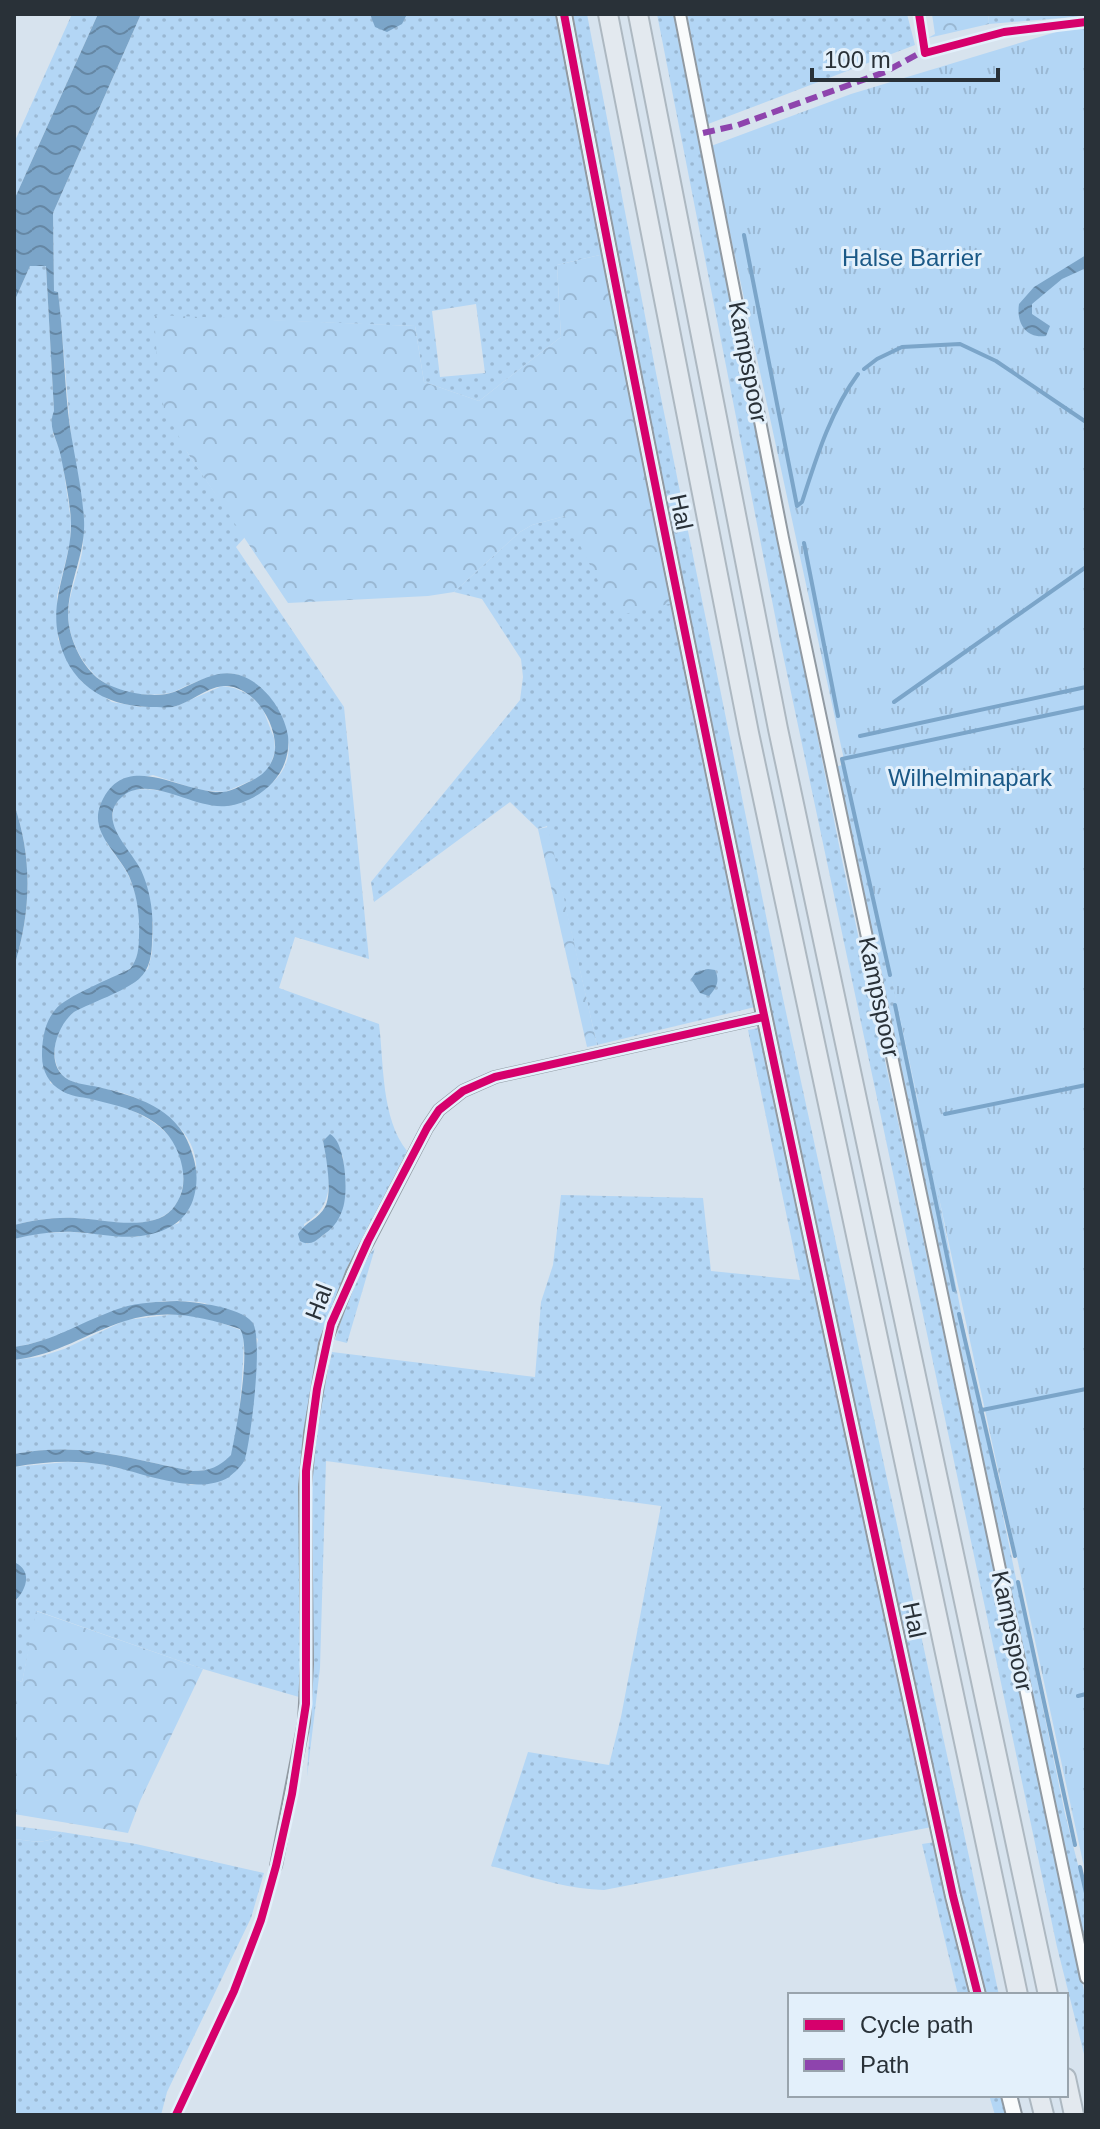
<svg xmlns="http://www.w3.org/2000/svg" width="1100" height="2129" font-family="Helvetica,sans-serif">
  <defs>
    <pattern id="grass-dots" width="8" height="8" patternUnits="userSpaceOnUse" patternTransform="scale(2)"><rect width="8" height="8" fill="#b3d6f5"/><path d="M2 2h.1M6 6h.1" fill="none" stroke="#9ab8d3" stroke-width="1.8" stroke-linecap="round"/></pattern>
    <pattern id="forest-crowns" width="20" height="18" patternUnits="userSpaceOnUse" patternTransform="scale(2)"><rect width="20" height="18" fill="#b3d6f5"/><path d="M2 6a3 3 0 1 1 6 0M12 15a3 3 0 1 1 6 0" fill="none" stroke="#9ab8d3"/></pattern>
    <pattern id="park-tufts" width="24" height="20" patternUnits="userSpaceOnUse" patternTransform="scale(2)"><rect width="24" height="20" fill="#b3d6f5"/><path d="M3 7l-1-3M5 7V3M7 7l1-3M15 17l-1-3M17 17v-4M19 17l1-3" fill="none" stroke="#9ab8d3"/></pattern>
    <pattern id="water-waves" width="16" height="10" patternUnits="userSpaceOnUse" patternTransform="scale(2)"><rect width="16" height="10" fill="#7ba5c9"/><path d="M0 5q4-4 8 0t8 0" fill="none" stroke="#6587a4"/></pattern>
  </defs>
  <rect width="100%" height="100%" fill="#d7e3ee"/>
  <!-- grass -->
  <path fill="url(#grass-dots)" fill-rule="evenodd" d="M 72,14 L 98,14 L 14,200 L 14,143 Z
    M 141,14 L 558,14 L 604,254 L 557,265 L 561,337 L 479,401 L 424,382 L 415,326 L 154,316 L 187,452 L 245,537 L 236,547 L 344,707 L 369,959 L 295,937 L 279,988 L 379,1024 C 384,1064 381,1118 407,1151 L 356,1253 L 323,1340 L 301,1487 L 303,1627 L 299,1697 L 203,1669 L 37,1611 L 22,1682 L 14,1679 L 14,1602 L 18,1599 L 16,1563 L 14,1564 L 14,1467 L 67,1462 L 96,1463 L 192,1485 L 228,1477 L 258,1339 C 244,1329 223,1310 207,1304 C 200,1301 189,1302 182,1301 C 120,1297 73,1339 14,1347 L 14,1239 L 39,1233 L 72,1232 L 137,1237 L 179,1223 C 183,1208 198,1176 196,1163 C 193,1126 151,1101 119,1092 C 104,1088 85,1087 71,1081 C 47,1071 52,1031 68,1017 C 87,999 125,982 148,969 L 152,953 L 153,923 L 113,826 C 106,759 194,804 225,805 C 230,805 237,802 242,800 C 269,790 293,772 288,739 C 286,727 273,713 267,702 C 245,666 227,669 191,684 C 184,686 176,692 169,693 C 143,698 108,692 91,671 C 78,656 69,636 68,616 C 68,592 81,569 83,545 C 85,520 76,481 73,455 C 67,401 64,346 58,292 L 54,291 L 53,213 ZM 476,304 L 485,373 L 440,377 L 432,311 ZM 323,1141 L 343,1156 C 343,1166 346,1179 345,1189 C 342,1213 331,1238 306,1244 L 304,1224 C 337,1205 330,1175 323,1141 Z
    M 573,14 L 587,14 L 656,373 L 779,980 L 999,1995 L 985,1995 L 969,1941 L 861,1449 L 719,770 L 619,270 Z
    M 657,14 L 674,14 L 842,860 L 1086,2000 L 1086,2062 L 1057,1947 L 778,631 Z
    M 687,14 L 907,14 L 915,45 L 708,124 Z
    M 988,14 L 1086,14 L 1086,16 L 989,24 Z
    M 30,266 L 46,266 L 54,411 L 53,434 L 61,452 L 71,521 L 70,543 L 57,596 L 58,639 L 69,663 L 82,682 L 112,702 L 141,707 L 174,707 L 222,686 L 234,688 L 248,694 L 262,707 L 274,738 L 275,751 L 270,766 L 262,776 L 225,792 L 199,790 L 153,775 L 117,783 L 106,842 C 113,853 122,863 128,875 C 140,899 149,946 130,969 L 67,1001 L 55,1010 L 50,1083 C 100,1100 192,1114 183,1184 C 181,1202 171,1215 154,1220 C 129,1228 100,1219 75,1218 C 54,1217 34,1220 14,1225 L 14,967 C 31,913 33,858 14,804 L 14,302 Z
    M 565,516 L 570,522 L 673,603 L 755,1007 L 597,1045 L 547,826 L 538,829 L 510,802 L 374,902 L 371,882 L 520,700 L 523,677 L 521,659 L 482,599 L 454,592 L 520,532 L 532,525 Z
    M 847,764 L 918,1103 L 924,1120 L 966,1338 L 1065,1814 L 1086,1896 L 1086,1957 L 834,767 Z
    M 759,1028 L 932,1827 L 604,1890 C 566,1889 528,1876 491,1866 L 528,1752 L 609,1765 L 621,1717 L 661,1506 L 326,1461 L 320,1668 L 307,1777 L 311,1705 L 311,1495 L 318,1418 L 332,1352 L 535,1377 L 541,1302 L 553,1265 L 561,1195 L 703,1198 L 711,1271 L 800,1280 L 748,1030 Z
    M 375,1248 L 347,1343 L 335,1340 L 358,1268 Z
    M 177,1314 L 203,1316 L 243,1331 C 246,1345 238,1443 232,1455 C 225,1468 206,1471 193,1471 C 127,1459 84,1441 14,1454 L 14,1360 L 39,1357 L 64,1349 L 126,1320 Z
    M 62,1832 L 136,1844 L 264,1873 L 251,1918 L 167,2092 L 161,2115 L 14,2115 L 14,1839 C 33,1841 48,1846 62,1832 Z
    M 935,1842 L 972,1995 L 958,1995 L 922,1844 Z
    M 989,2095 L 1003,2095 L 1008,2115 L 995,2115 Z"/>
  <!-- forest -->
  <path fill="url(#forest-crowns)" d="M 932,14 L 988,14 L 989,24 L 928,38 L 935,34 Z
    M 604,254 L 673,603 L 616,616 L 565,516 L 532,525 L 520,532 L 454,592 L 428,596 L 288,603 L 187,452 L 164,409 L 158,373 L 154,315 L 415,326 L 424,382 L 479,401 L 561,337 L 557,265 Z
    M 548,827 L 597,1045 L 587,1047 L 538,829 Z
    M 36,1611 L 203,1669 L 140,1801 L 128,1833 L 14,1814 L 14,1679 L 22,1682 Z
    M 14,1826 L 62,1832 C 48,1846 33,1841 14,1839 Z"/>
  <!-- park -->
  <path fill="url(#park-tufts)" d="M 1086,27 L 1086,1876 L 711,146 L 851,94 L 1066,29 Z"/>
  <!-- water -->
  <path fill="url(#water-waves)" d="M 98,14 L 141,14 L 53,213 L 54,291 L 58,292 C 63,332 64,372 68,412 C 72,448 82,484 84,520 C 86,553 68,583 68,616 C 69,637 79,660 94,675 C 110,691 153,700 174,692 C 189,686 203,677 219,674 C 253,667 284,706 288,736 C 292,773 262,801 227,806 C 194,810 150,774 123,796 C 95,819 130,848 141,870 C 151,892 154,916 152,940 C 152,954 150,969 139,979 C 123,992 93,1002 74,1012 C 56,1026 43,1066 69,1080 C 77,1084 89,1085 98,1087 C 136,1096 176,1108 190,1147 C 197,1166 199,1181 193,1200 C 185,1223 164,1233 141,1236 C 120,1239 96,1233 74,1232 C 54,1231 34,1234 14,1239 L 14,1225 C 34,1220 54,1217 75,1218 C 100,1219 129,1227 154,1220 C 169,1216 177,1206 182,1191 C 185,1179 183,1167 179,1155 C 165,1116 128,1108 91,1099 C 81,1097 70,1096 62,1091 C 49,1084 42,1071 42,1056 C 42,1041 44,1023 55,1010 C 66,996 112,978 130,969 C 138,959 139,948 139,935 C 140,915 137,895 129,876 C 119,854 90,833 100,806 C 123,746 181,794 223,792 C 232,791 242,785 251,781 C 264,775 273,765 275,750 C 277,723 253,684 223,686 C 205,688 190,703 173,707 C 166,708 156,707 149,707 C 103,706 67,682 58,635 C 50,596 72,561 71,522 C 70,501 65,478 61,457 C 58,440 47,428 54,411 L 46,266 L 30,266 L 14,302 L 14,200 Z
    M 370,14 L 407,14 L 402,24 L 387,32 L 375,27 Z
    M 1086,255 L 1086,268 L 1062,279 L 1032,304 L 1032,314 L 1050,326 L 1046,336 C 1026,339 1016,323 1019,304 L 1034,287 Z
    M 14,804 C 33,859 31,912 14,967 Z
    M 708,969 L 715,970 C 720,981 717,987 709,996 L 700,993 L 691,979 L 696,972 Z
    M 330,1134 C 346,1142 349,1195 342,1211 C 338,1222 332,1229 322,1236 C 315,1242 309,1246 300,1241 L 298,1234 C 305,1222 319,1219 325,1207 C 333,1193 326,1156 323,1141 Z
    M 177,1301 C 196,1302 240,1307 252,1322 C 264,1335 251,1439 245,1459 C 243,1465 234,1473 229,1477 C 196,1498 135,1469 99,1464 C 72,1460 41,1462 14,1467 L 14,1454 C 84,1441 127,1459 193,1471 C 210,1471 219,1467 231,1455 C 236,1432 252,1347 240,1329 C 202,1316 165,1308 125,1321 C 84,1334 60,1354 14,1360 L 14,1347 C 53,1342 84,1320 121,1308 C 139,1302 158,1302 177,1301 Z
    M 16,1563 C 33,1572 26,1591 14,1602 L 14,1564 Z"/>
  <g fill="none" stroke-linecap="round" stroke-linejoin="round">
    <!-- stream -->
    <path stroke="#7ba5c9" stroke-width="4" d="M 744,235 L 797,506 L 802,502 C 816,459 830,412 858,374
      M 864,369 L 877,359 L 902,347 L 960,344 L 996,361 L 1086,422
      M 804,543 L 838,716
      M 894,702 L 1086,567
      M 860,736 L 1086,687
      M 890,975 L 842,759 L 1086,707
      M 895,1005 L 954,1290
      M 945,1114 L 1086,1085
      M 959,1314 L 1015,1556
      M 982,1410 L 1086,1389
      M 1018,1582 L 1075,1845
      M 1078,1696 L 1086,1694
      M 1080,1867 L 1086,1893"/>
    <!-- street casing -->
    <g stroke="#919aa2" stroke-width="14">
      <path id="street" d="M 680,14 L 783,538 L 1086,1978
        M 276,1866 L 304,1722 L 307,1664 L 305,1487 L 310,1433 L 325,1344 L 352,1273 L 427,1128 L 439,1110 L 463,1091 L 495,1077 L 764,1017"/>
    </g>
    <!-- secondary casing -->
    <g stroke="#919aa2" stroke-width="18">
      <path id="secondary" d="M 564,14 C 682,644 817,1270 953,1896 L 978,1995
        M 1009,2095 L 1014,2115"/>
    </g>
    <!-- highway casing -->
    <g stroke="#adb8c1" stroke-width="22">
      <path id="highway" d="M 608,14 L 749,733 L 1018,1995
        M 638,14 L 778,729 L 1048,1995
        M 1066,2078 L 1074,2115
        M 1039,2095 L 1044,2115"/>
    </g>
    <!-- street -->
    <use href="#street" stroke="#f9fbfc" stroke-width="10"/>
    <!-- secondary -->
    <use href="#secondary" stroke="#f9fbfc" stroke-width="14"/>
    <!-- highway -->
    <use href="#highway" stroke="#e3e9ef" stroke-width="18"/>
    <!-- quiet -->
    <path stroke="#8e44ad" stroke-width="6" stroke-dasharray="12 6" stroke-linecap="butt" d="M 703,133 L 738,125 L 885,72 L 929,48"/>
    <!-- cycleway casing -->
    <g stroke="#e3f0fb" stroke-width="13">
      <path id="cycleway" d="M 564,14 C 682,644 817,1270 953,1896 L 978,1995
        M 919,14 L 925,53 L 1004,32 L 1086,22
        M 176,2115 L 234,1991 L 261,1920 L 276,1866 L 292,1794 L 306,1704 L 306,1471 L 317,1389 L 331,1324 L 368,1241 L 427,1128 L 439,1110 L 463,1091 L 495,1077 L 764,1017"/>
    </g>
    <!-- cycleway -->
    <use href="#cycleway" stroke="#d6006c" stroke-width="8"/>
  </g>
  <g text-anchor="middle" stroke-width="6" stroke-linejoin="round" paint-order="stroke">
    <!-- park labels -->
    <g font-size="24" fill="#1b5987" stroke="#e3f0fb">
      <text x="912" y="266">Halse Barrier</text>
      <text x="970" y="786">Wilhelminapark</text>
    </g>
    <!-- street labels -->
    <g font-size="24" fill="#293138" stroke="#e3f0fb">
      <text transform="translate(748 362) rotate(79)" y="8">Kampspoor</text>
      <text transform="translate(681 512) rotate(78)" y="8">Hal</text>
      <text transform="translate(879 997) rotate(78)" y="8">Kampspoor</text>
      <text transform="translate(319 1302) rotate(-69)" y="8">Hal</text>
      <text transform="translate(914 1620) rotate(78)" y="8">Hal</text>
      <text transform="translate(1012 1631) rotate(78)" y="8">Kampspoor</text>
    </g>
  </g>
  <!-- border -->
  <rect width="1100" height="2129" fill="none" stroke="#293138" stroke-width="32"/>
  <!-- legend -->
  <rect x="788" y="1993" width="280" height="104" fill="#e3f0fb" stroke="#99a4ad" stroke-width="2"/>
  <rect x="804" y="2019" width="40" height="12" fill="#d6006c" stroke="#99a4ad" stroke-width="2"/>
  <text x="860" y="2033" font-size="24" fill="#293138">Cycle path</text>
  <rect x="804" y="2059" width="40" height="12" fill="#8e44ad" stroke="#99a4ad" stroke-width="2"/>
  <text x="860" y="2073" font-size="24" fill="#293138">Path</text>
  <!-- scale -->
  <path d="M812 68v12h186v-12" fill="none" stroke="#293138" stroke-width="4"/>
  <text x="824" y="68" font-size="24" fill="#293138" stroke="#e3f0fb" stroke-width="6" paint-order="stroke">100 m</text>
</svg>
